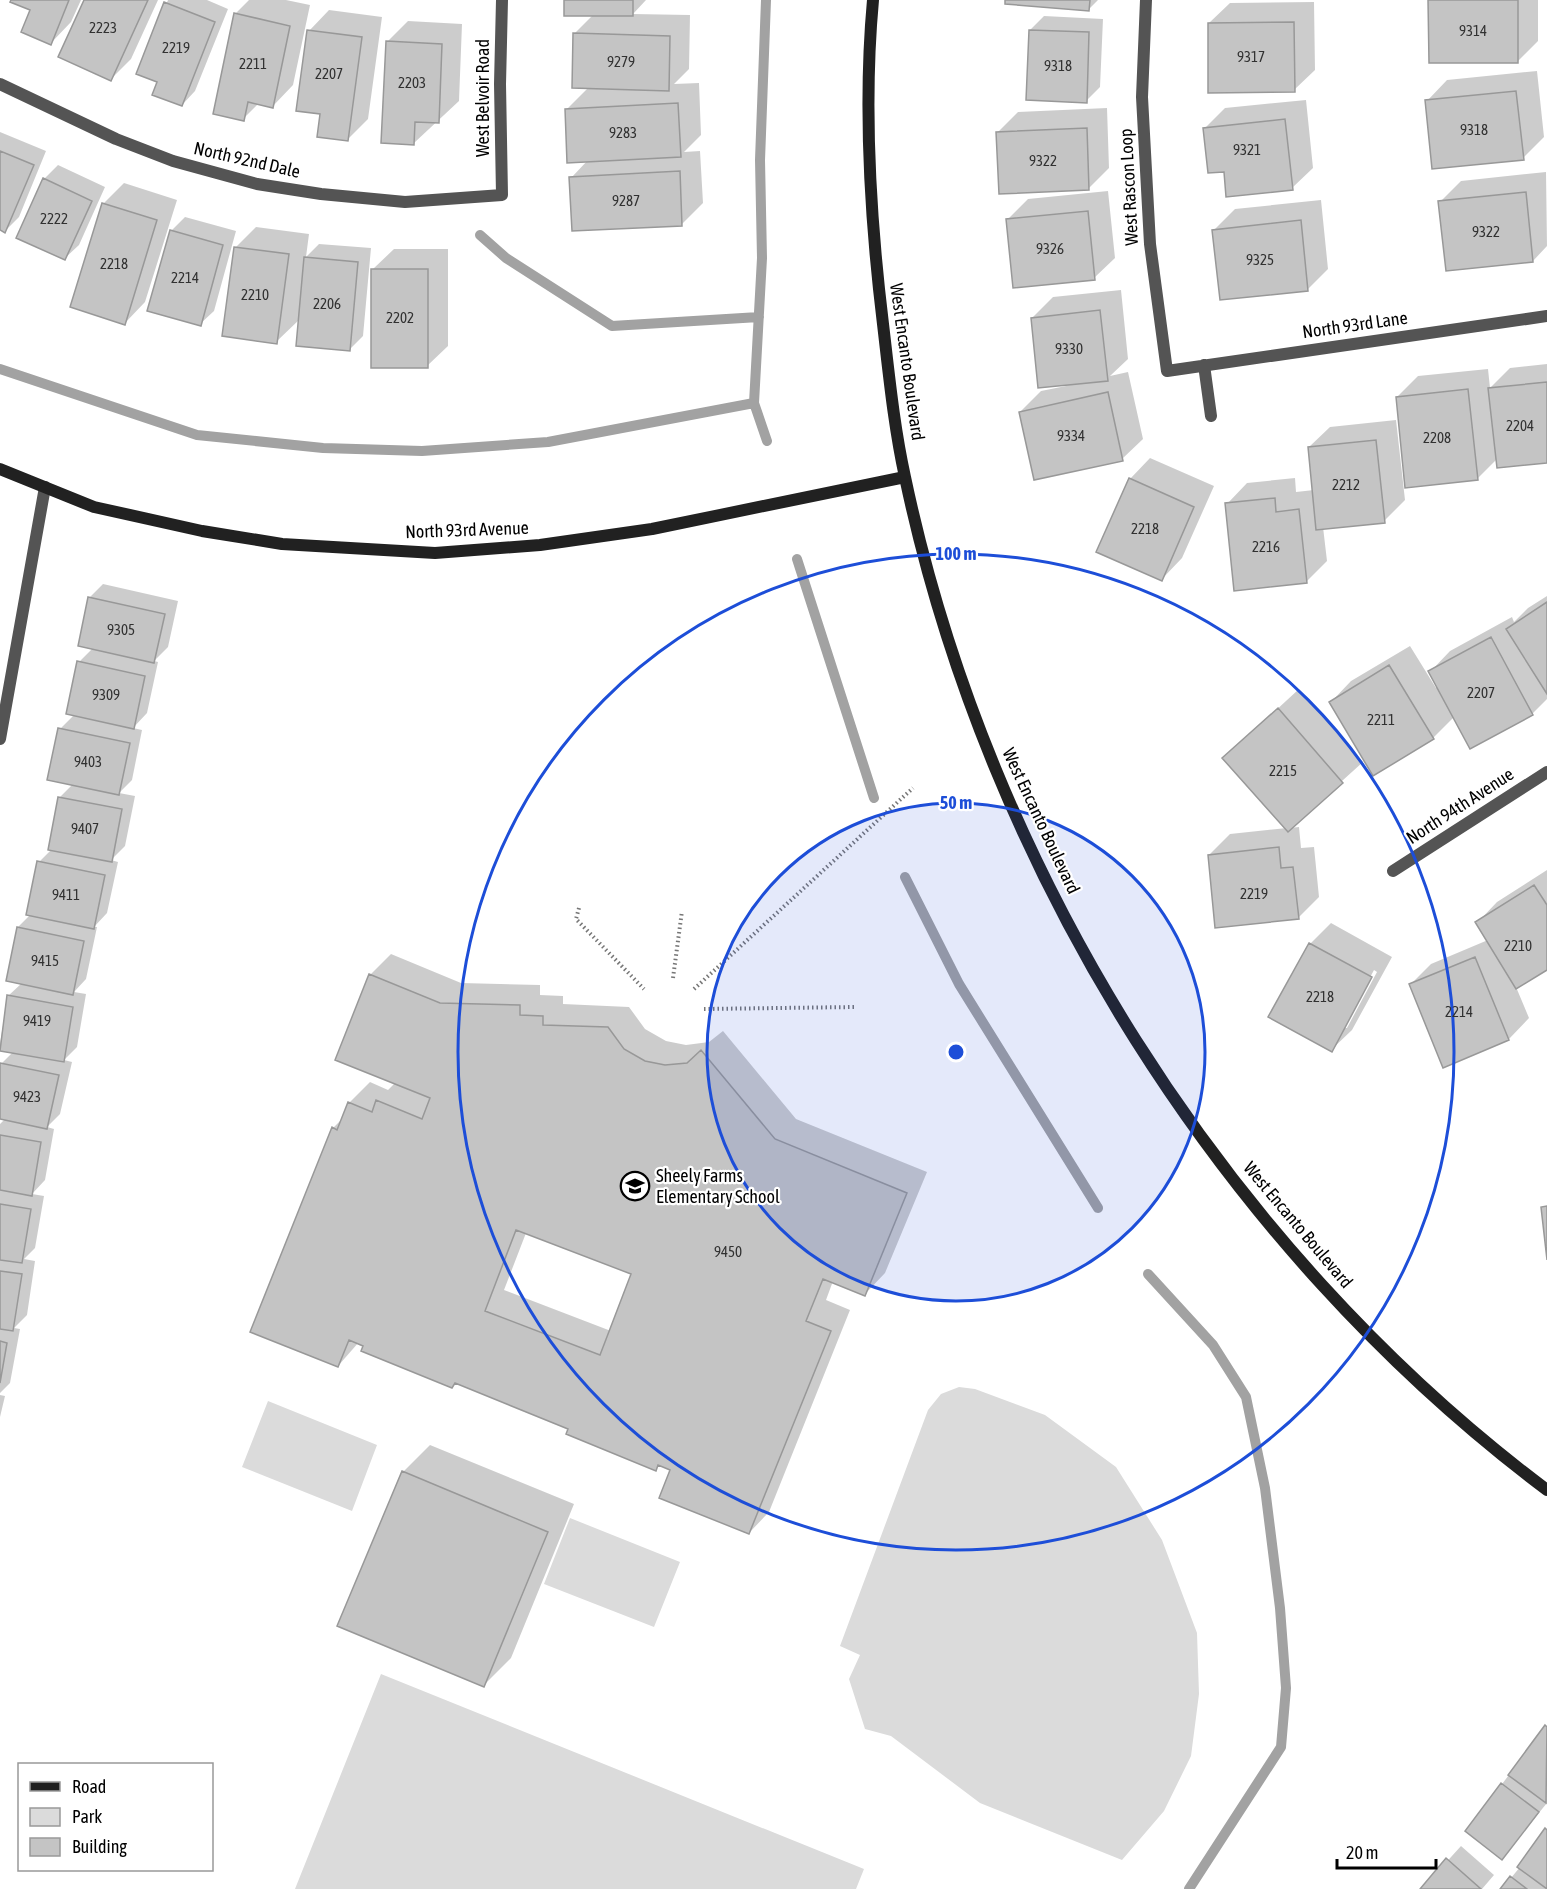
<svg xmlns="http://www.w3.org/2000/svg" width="1547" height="1889" font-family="'Asap Condensed',sans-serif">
  <rect width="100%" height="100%" fill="#fff"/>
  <!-- green -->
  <path fill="#dbdbdb" d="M 959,1387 L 975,1389 L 1045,1415 L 1116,1467 L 1162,1540 L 1197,1633 L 1199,1694 L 1191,1756 L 1164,1811 L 1122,1860 L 980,1803 L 891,1736 L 865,1729 L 849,1679 L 860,1655 L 840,1646 L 928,1410 L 941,1394 Z
    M 268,1401 L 377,1445 L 352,1511 L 242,1467 Z
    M 570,1518 L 680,1562 L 654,1627 L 544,1584 Z
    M 381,1674 L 864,1869 L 856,1889 L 295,1889 Z"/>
  <!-- shadow -->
  <path fill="#0003" fill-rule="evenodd" d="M 12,0 L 81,0 L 71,22 L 51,43 L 32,9 Z
    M 86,0 L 158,0 L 131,59 L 111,79 Z
    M 168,0 L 207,0 L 228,9 L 195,91 L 182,105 L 159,82 L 138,73 Z
    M 249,0 L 286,0 L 310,5 L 293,85 L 273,106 L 259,103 L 243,119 L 235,14 Z
    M 566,0 L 646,0 L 633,14 L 690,15 L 689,69 L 674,84 L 699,83 L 701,135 L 684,152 L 700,151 L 703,203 L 682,224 L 571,178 L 588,160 L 566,110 L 589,87 L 575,33 L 593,15 Z
    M 1007,0 L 1098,0 L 1089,9 Z
    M 1430,0 L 1538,0 L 1538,41 L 1518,61 Z
    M 1314,2 L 1315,70 L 1294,90 L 1209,23 L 1230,3 Z
    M 329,10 L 382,17 L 368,119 L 347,140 L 322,112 L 309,31 Z
    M 1044,16 L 1103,19 L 1100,87 L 1086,101 L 1030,30 Z
    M 408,21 L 462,24 L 459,101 L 414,143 L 387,42 Z
    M 1537,71 L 1544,137 L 1523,158 L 1427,101 L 1447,80 Z
    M 1306,100 L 1313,168 L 1292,188 L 1225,170 L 1204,129 L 1225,108 Z
    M 1107,108 L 1109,168 L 1089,188 L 998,132 L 1018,112 Z
    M 0,132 L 46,151 L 19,217 L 5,231 L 0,229 Z
    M 58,165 L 105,187 L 79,245 L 65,258 L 44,179 Z
    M 1546,172 L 1547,246 L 1533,261 L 1440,202 L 1461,181 Z
    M 124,183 L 177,200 L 145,302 L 125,323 L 103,204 Z
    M 1108,191 L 1115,258 L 1094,278 L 1007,220 L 1028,199 Z
    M 1321,200 L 1328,269 L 1308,289 L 1214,230 L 1235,209 Z
    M 185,217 L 236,231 L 214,311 L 200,324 L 171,231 Z
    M 256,227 L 309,234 L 306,257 L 319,244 L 371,248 L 363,336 L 349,350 L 300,319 L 276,342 L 235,248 Z
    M 394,249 L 448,249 L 448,346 L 427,366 L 373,269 Z
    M 1121,290 L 1128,359 L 1110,376 L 1128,372 L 1143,439 L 1122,459 L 1020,412 L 1041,391 L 1066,386 L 1032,318 L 1053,297 Z
    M 1547,364 L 1547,462 L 1497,459 L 1477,479 L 1397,397 L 1418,376 L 1488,369 L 1490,388 L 1510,368 Z
    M 1396,420 L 1405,500 L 1384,521 L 1323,527 L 1327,561 L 1306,582 L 1227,504 L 1247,483 L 1295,478 L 1296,492 L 1314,490 L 1309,447 L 1330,427 Z
    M 1150,458 L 1214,486 L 1182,558 L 1162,579 L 1130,479 Z
    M 103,584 L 178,601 L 168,647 L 154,661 L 158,662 L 147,713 L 133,728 L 142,730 L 132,780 L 119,793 L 135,796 L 125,846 L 111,860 L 118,862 L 107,913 L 94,927 L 97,927 L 86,979 L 74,992 L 86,994 L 77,1047 L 64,1060 L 72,1062 L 60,1114 L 47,1127 L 54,1129 L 45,1180 L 32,1194 L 44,1196 L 35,1248 L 24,1259 L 35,1261 L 27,1315 L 14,1328 L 20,1329 L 10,1383 L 0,1393 L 0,1124 L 5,1119 L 0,1118 L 0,1071 L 2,1063 L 13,1052 L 0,1049 L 0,1043 L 8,996 L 22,983 L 18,927 L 31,914 L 39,862 L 52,849 L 59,798 L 73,784 L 60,729 L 75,714 L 79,662 L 93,648 L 89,598 Z
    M 1547,596 L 1547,699 L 1532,714 L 1454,717 L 1433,738 L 1331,702 L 1351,681 L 1410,646 L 1436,688 L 1438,686 L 1430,672 L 1450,651 L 1512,617 L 1514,622 L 1528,608 Z
    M 1299,689 L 1363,762 L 1290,828 L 1299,827 L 1301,848 L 1314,847 L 1319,897 L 1298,918 L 1209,855 L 1230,834 L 1287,828 L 1224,758 Z
    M 1547,870 L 1547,968 L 1516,987 L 1529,1018 L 1509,1039 L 1410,985 L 1431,964 L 1488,940 L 1477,923 L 1497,902 Z
    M 1331,923 L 1392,957 L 1352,1030 L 1331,1050 L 1270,1017 L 1310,944 ZM 1374,970 L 1377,972 L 1347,1028 L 1343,1028 Z
    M 391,954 L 461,983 L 540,985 L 540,995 L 563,996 L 563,1004 L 629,1007 L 645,1029 L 666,1041 L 686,1045 L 709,1042 L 723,1031 L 796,1119 L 927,1172 L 885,1273 L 865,1294 L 833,1281 L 826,1300 L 850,1310 L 769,1512 L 749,1533 L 672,1469 L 660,1464 L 656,1469 L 570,1428 L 456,1382 L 452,1386 L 359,1342 L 338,1366 L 333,1128 L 343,1118 L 349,1103 L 370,1082 L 388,1090 L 395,1083 L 370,975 ZM 526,1233 L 633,1273 L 611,1331 L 504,1290 Z
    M 0,1395 L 5,1396 L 0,1417 Z
    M 430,1445 L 574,1504 L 511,1658 L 484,1685 L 403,1472 Z
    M 1547,1725 L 1547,1803 L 1502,1858 L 1467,1830 Z
    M 1547,1828 L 1547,1889 L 1502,1889 L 1520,1867 Z
    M 1461,1846 L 1494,1875 L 1482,1889 L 1422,1889 Z"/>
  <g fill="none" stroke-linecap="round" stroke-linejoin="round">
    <!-- stream -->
    <path stroke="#a2a2a2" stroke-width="10" d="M 766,0 L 760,160 L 762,258 L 754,403 L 767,441
      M 480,235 L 506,258 L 612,326 L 759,317
      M 0,369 L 197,435 L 323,448 L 422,451 L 548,442 L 754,403
      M 797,559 L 874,798
      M 905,877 L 959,984 L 1098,1208
      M 1148,1274 L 1213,1345 L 1246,1397 L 1265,1488 L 1280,1608 L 1286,1688 L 1281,1747 L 1189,1889"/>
  </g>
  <!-- building -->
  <path fill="#c4c4c4" stroke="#989898" stroke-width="1.5" fill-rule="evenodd" d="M 11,0 L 69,0 L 51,45 L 21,32 L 30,10 L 10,2 Z
    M 84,0 L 148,0 L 111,81 L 58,57 Z
    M 564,0 L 633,0 L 633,16 L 564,16 Z
    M 1005,0 L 1090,0 L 1089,11 L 1005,4 Z
    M 1428,0 L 1518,0 L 1518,63 L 1429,63 Z
    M 164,2 L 215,22 L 182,106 L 152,95 L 157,82 L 136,74 Z
    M 234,13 L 290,26 L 273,108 L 248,102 L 244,121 L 213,114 Z
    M 1294,22 L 1295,92 L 1208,93 L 1208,23 Z
    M 307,30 L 362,37 L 348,141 L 317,137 L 320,114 L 296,111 Z
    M 1029,30 L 1089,32 L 1087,103 L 1026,100 Z
    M 573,33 L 670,36 L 669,91 L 572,88 Z
    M 386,41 L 442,44 L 439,123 L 415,122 L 414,145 L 381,143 Z
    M 1516,91 L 1524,160 L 1432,169 L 1425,100 Z
    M 678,103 L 681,157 L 567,163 L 565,109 Z
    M 1285,119 L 1293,190 L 1226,197 L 1224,172 L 1208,173 L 1203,128 Z
    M 1087,128 L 1089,190 L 999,194 L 996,132 Z
    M 0,151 L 34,165 L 5,233 L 0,230 Z
    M 680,171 L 682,226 L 572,231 L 569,177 Z
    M 43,178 L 92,201 L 65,260 L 16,238 Z
    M 1526,192 L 1533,262 L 1446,271 L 1438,201 Z
    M 102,203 L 157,220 L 125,325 L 70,307 Z
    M 1088,211 L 1095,280 L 1013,288 L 1006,219 Z
    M 1301,220 L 1308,291 L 1220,300 L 1212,230 Z
    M 170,230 L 223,245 L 201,326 L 147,311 Z
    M 234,247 L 289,254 L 277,344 L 222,336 Z
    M 304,257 L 358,262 L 350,351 L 296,346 Z
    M 371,269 L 428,269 L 428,368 L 371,368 Z
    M 1100,310 L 1108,381 L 1038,388 L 1031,318 Z
    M 1547,382 L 1547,463 L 1497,468 L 1488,388 Z
    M 1468,389 L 1478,480 L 1405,488 L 1396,397 Z
    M 1108,392 L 1123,461 L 1034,480 L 1019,412 Z
    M 1376,440 L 1385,523 L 1316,530 L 1308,447 Z
    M 1129,478 L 1194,507 L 1162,581 L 1096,552 Z
    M 1275,498 L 1276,512 L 1299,509 L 1307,583 L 1234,591 L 1225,503 Z
    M 88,597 L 165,614 L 154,663 L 78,646 Z
    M 1547,602 L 1547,694 L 1506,629 Z
    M 1491,637 L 1533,715 L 1470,749 L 1428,671 Z
    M 77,661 L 145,676 L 134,729 L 66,714 Z
    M 1389,665 L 1434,739 L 1373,776 L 1329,702 Z
    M 1278,708 L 1343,783 L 1288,832 L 1222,758 Z
    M 58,728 L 130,743 L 119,795 L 47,780 Z
    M 58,797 L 122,809 L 112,862 L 48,850 Z
    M 1279,847 L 1281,868 L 1293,867 L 1299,919 L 1215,928 L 1208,855 Z
    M 37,861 L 105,875 L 94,929 L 26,915 Z
    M 1534,885 L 1547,905 L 1547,970 L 1516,989 L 1475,922 Z
    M 17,927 L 84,941 L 73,995 L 6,981 Z
    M 1309,943 L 1372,977 L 1332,1052 L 1268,1017 Z
    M 1475,957 L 1509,1040 L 1443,1068 L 1409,984 Z
    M 369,974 L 440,1003 L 520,1005 L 520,1015 L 543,1016 L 543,1025 L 608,1027 L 624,1049 L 645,1061 L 665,1065 L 687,1063 L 701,1050 L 775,1139 L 907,1193 L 865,1296 L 823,1279 L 806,1321 L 831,1331 L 749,1534 L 659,1498 L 670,1470 L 658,1465 L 656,1471 L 566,1434 L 568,1429 L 455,1383 L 452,1388 L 361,1351 L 363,1346 L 349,1340 L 338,1367 L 250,1332 L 332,1127 L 337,1130 L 348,1102 L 372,1112 L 376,1100 L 422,1119 L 430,1098 L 335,1060 ZM 516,1230 L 631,1274 L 600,1355 L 485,1311 Z
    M 7,995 L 73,1007 L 64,1062 L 0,1051 Z
    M 0,1063 L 59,1075 L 47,1129 L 0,1119 Z
    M 0,1135 L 41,1142 L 32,1196 L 0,1190 Z
    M 0,1204 L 31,1209 L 22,1263 L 0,1260 Z
    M 1547,1206 L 1547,1260 L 1541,1207 Z
    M 0,1271 L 22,1274 L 13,1331 L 0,1329 Z
    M 0,1341 L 7,1343 L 0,1383 Z
    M 402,1471 L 548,1532 L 484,1687 L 337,1626 Z
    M 1545,1725 L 1547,1727 L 1546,1803 L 1508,1775 Z
    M 1501,1783 L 1539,1812 L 1502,1860 L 1465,1831 Z
    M 1545,1828 L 1547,1830 L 1547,1889 L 1517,1867 Z
    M 1446,1858 L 1481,1889 L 1420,1889 Z
    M 1510,1876 L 1527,1889 L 1500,1889 Z"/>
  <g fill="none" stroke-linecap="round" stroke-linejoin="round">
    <!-- path -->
    <path stroke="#767676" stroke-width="4" stroke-dasharray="1.5 3" stroke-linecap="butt" d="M 579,908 L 576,919 L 644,989
      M 673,978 L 682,911
      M 694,989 L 913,788
      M 704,1009 L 855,1007"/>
    <!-- street -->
    <path stroke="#545454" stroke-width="12" d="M 1146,0 L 1142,97 L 1150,244 L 1167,371 L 1547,316
      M 0,84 L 116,139 L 173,161 L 257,184 L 321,194 L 405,202 L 502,195 L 500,84 L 502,0
      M 1204,365 L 1211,416
      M 0,739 L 45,487
      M 1393,871 L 1547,772"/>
    <!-- secondary -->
    <path stroke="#212121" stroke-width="12" d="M 873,0 C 863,108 870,217 883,324 C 889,375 894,427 905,477 C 988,871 1224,1248 1547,1490
      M 0,469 L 94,507 L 202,531 L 282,544 L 435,553 L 540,545 L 652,529 L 905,477"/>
  </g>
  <!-- distance rings -->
  <circle cx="956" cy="1052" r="249" fill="#1d4ed8" fill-opacity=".12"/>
  <g fill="none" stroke="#1d4ed8" stroke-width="3">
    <circle cx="956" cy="1052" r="249"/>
    <circle cx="956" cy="1052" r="498"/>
  </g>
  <!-- icons -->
  <defs>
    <g id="school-ring" transform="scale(1.5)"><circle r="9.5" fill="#fff" stroke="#000" stroke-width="1.5"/><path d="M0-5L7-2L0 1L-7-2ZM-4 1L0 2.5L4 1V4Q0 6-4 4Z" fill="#000"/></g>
  </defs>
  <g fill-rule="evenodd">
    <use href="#school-ring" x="635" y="1186"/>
  </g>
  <g text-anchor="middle" stroke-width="4.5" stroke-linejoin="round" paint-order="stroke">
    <!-- number labels -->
    <g font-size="15" fill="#313131">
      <text x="103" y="33">2223</text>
      <text x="1473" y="36">9314</text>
      <text x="176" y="53">2219</text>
      <text x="1251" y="62">9317</text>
      <text x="621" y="67">9279</text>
      <text x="253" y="69">2211</text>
      <text x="1058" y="71">9318</text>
      <text x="329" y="79">2207</text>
      <text x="412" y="88">2203</text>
      <text x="1474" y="135">9318</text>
      <text x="623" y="138">9283</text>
      <text x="1247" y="155">9321</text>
      <text x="1043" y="166">9322</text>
      <text x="626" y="206">9287</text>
      <text x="54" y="224">2222</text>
      <text x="1486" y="237">9322</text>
      <text x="1050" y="254">9326</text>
      <text x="1260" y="265">9325</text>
      <text x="114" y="269">2218</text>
      <text x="185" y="283">2214</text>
      <text x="255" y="300">2210</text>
      <text x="327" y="309">2206</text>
      <text x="400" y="323">2202</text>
      <text x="1069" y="354">9330</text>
      <text x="1520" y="431">2204</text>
      <text x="1071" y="441">9334</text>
      <text x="1437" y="443">2208</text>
      <text x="1346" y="490">2212</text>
      <text x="1145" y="534">2218</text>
      <text x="1266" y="552">2216</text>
      <text x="121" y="635">9305</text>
      <text x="1481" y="698">2207</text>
      <text x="106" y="700">9309</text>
      <text x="1381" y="725">2211</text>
      <text x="88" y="767">9403</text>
      <text x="1283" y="776">2215</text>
      <text x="85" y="834">9407</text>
      <text x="1254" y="899">2219</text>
      <text x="66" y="900">9411</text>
      <text x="1518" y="951">2210</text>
      <text x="45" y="966">9415</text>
      <text x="1320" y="1002">2218</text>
      <text x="1459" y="1017">2214</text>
      <text x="37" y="1026">9419</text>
      <text x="27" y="1102">9423</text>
      <text x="728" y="1257">9450</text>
    </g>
    <!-- street labels -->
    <g font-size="18" fill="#000" stroke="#fff">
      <text transform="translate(483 98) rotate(-90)" y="6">West Belvoir Road</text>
      <text transform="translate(247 160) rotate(13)" y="6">North 92nd Dale</text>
      <text transform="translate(1129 187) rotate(-93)" y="6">West Rascon Loop</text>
      <text transform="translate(1355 325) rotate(-8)" y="6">North 93rd Lane</text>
      <text transform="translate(907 362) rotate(82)" y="6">West Encanto Boulevard</text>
      <text transform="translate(467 530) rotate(-2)" y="6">North 93rd Avenue</text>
      <text transform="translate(1460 806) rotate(-33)" y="6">North 94th Avenue</text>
      <text transform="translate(1041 821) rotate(65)" y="6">West Encanto Boulevard</text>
      <text transform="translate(1298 1225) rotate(50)" y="6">West Encanto Boulevard</text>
    </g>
    <!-- poi labels -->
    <g font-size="18" fill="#000" stroke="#fff" text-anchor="start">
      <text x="656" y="1182">Sheely Farms<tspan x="656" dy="21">Elementary School</tspan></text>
    </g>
  </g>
  <circle cx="956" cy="1052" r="9" fill="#1d4ed8" stroke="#fff" stroke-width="3"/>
  <g font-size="18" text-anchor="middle" font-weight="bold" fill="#1d4ed8" stroke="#fff" stroke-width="4.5" stroke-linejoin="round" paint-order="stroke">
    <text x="956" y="560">100 m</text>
    <text x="956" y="809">50 m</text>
  </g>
  <!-- legend -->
  <rect x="18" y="1763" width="195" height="108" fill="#ffffff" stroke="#999999" stroke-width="1.5"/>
  <rect x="30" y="1782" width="30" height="9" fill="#212121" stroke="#999999" stroke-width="1.5"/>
  <text x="72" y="1793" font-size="18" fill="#000000">Road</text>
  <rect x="30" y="1808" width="30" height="18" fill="#dbdbdb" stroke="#999999" stroke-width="1.5"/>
  <text x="72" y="1823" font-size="18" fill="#000000">Park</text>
  <rect x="30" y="1838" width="30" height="18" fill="#c4c4c4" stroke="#999999" stroke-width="1.5"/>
  <text x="72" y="1853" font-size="18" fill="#000000">Building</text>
  <!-- scale -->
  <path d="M1337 1859v9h99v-9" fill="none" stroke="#000000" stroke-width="3"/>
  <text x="1346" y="1859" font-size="18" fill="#000000" stroke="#ffffff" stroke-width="4.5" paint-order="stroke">20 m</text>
</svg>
